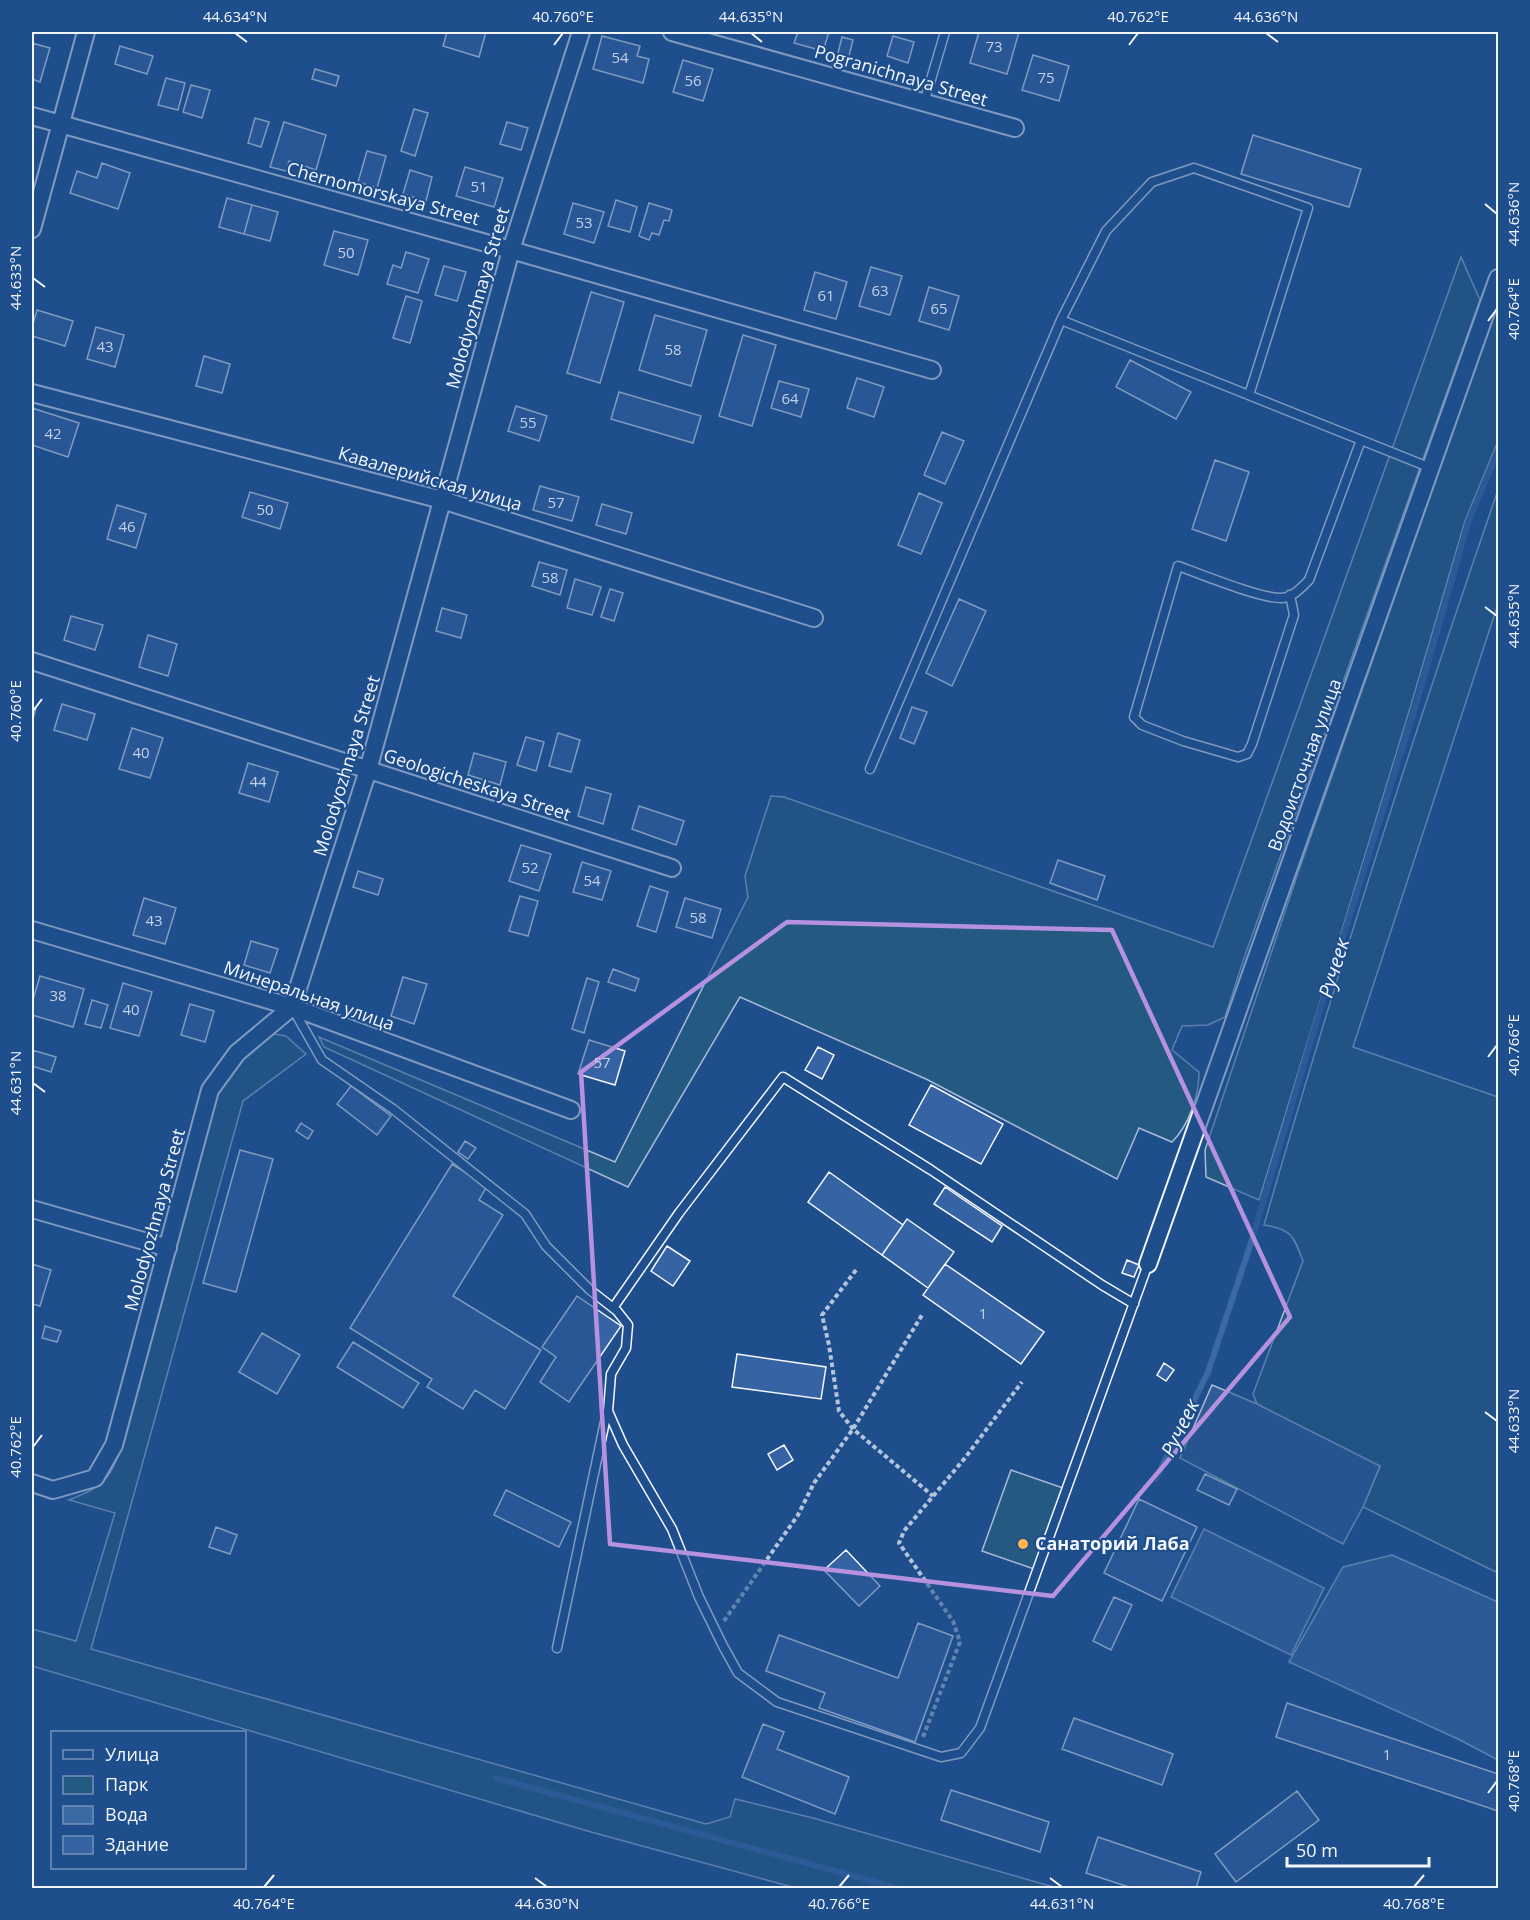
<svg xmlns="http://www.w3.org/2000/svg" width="1530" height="1920" font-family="'Open Sans',sans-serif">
  <rect width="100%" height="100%" fill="#1f4e8c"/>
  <!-- green -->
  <path fill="#245a82" stroke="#a8bbd7" stroke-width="1.5" d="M 1461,257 L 1480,300 L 1244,958 L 1225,1017 L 1208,1025 L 1182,1026 L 1172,1050 L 1199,1072 C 1199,1096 1189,1125 1172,1142 L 1139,1128 L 1117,1179 L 926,1079 L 740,997 L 628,1187 L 324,1047 L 319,1037 L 615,1162 L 748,897 L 745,876 L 771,796 L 784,797 L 1213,947 Z
    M 1498,302 L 1498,441 L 1465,521 L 1411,705 L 1259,1200 L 1206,1177 L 1205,1150 L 1298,873 Z
    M 1498,490 L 1498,604 L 1353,1047 L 1498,1097 L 1498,1573 L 1363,1507 L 1380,1466 L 1267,1410 L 1257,1404 L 1253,1394 L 1303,1261 C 1294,1236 1291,1229 1264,1225 C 1335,978 1414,733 1498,490 Z
    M 269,1033 L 286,1036 L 306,1054 L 243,1101 L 91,1649 L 706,1824 L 730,1817 L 735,1799 L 813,1818 L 1057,1888 L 796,1888 L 591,1832 L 32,1666 L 32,1629 L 76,1641 L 115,1513 L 69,1500 C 105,1486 109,1480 123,1444 L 178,1243 L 204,1131 L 218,1093 L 241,1061 Z
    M 1011,1470 L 1063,1488 L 1034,1569 L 982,1551 Z"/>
  <!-- parking -->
  <path fill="#305b95" stroke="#a8bbd7" stroke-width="1.5" d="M 1212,1385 L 1257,1404 L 1380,1466 L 1363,1507 L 1343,1544 L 1180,1458 Z"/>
  <!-- water -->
  <path fill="#3b69a3" stroke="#a8bbd7" stroke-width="1.5" d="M 1204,1529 L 1324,1588 L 1291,1655 L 1171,1597 Z
    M 1392,1555 L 1498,1602 L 1498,1760 L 1458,1739 L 1289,1662 L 1343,1567 Z"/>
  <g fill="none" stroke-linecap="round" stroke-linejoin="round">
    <!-- stream -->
    <path stroke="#3b69a3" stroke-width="6" d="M 1156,1479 L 1208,1372 L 1251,1243 L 1320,1010 L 1416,705 L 1469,520 L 1498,451
      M 496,1778 L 897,1888"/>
  </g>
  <!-- building -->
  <path fill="#3563a3" stroke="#f2f6ff" stroke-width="1.5" d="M 447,32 L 486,32 L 479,57 L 443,46 Z
    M 798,32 L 829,32 L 823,51 L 794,43 Z
    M 979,32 L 1019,32 L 1007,74 L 970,63 Z
    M 602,36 L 640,46 L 637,56 L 649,59 L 643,83 L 593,69 Z
    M 893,36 L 914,42 L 908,63 L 887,56 Z
    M 842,37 L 853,40 L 847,64 L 836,61 Z
    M 32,43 L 50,48 L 40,82 L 32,79 Z
    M 120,46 L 153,56 L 147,74 L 115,64 Z
    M 1033,55 L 1069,66 L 1059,101 L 1022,90 Z
    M 683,60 L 713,69 L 703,101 L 673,92 Z
    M 315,69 L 339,76 L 336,86 L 312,79 Z
    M 166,78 L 185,83 L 178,110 L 158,105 Z
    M 191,85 L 210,90 L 202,118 L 183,112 Z
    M 414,109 L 428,113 L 415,156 L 401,151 Z
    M 255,118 L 269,122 L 261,147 L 248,143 Z
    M 284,122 L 326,135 L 316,170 L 289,161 L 286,171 L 270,167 Z
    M 507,122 L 528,128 L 521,150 L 500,144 Z
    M 1253,135 L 1361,169 L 1349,207 L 1241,174 Z
    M 367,151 L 386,156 L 377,188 L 358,182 Z
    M 102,163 L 130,173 L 118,209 L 70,193 L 77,171 L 97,178 Z
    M 465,167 L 503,178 L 494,207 L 456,196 Z
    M 410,170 L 432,177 L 426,201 L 403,194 Z
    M 227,198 L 252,205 L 244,234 L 219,227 Z
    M 616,200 L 637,207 L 630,232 L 608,226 Z
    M 573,203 L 604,212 L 594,243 L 564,234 Z
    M 649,203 L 672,210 L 669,221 L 664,220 L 659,235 L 652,233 L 649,240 L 639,236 Z
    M 252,205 L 278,212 L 270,241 L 244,234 Z
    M 334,231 L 368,240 L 358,275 L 324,265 Z
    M 406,252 L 429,259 L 418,293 L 387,284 L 393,265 L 401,268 Z
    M 444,266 L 466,272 L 457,301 L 435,295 Z
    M 871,267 L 902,276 L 890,315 L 859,306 Z
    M 815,272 L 847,282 L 836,319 L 804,310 Z
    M 929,287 L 959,296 L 949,330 L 919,321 Z
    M 591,292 L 624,302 L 600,383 L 567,373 Z
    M 406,296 L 422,301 L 410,343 L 393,338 Z
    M 37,310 L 73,321 L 65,346 L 32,336 L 32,327 Z
    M 655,315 L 707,330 L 691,386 L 639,370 Z
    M 96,327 L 124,335 L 115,367 L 87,359 Z
    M 743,335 L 776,345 L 752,426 L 719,416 Z
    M 204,356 L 230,364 L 222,393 L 196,386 Z
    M 1130,360 L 1191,392 L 1176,419 L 1116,387 Z
    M 857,378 L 884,387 L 874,417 L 847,408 Z
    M 779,381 L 809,389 L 801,417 L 771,408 Z
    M 619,392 L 701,416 L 693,443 L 611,419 Z
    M 516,406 L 547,416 L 539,441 L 508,431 Z
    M 32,408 L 79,423 L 68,457 L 32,445 Z
    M 942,432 L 964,441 L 945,484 L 924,475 Z
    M 1215,460 L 1249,472 L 1226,541 L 1192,529 Z
    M 540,486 L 579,497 L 572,521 L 533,510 Z
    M 250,492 L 288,503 L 280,529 L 242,517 Z
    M 919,493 L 942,503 L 921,554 L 898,545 Z
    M 602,504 L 632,513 L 626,534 L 596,525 Z
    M 117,505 L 146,514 L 136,548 L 107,539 Z
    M 539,562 L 567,570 L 560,595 L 532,586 Z
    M 575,579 L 601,587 L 592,615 L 567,608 Z
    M 610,589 L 623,593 L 614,621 L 601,617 Z
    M 959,599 L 986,611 L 952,686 L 926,673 Z
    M 442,608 L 467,615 L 461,638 L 436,631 Z
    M 71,616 L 103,625 L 95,650 L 64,640 Z
    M 148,635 L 177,644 L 168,676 L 139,667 Z
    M 62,704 L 95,714 L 87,740 L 54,730 Z
    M 32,707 L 36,708 L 32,723 Z
    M 912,707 L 927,712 L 914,744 L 900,738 Z
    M 132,728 L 163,738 L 150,778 L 119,769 Z
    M 558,733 L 580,740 L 571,772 L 549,766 Z
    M 526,737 L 544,742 L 536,771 L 517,765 Z
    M 474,753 L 506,762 L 500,785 L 468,775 Z
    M 248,763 L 278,772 L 269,802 L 239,793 Z
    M 586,787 L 611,794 L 603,824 L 578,816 Z
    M 639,806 L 684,821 L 676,845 L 632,829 Z
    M 521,845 L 551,854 L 539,891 L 509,881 Z
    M 1058,860 L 1105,876 L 1097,900 L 1050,883 Z
    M 582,862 L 611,871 L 602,900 L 573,892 Z
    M 358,871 L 383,879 L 378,895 L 353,887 Z
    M 650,886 L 668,892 L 656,932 L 637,926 Z
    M 520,896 L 538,901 L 528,936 L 509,931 Z
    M 144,898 L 176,908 L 165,944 L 133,935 Z
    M 685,898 L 721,909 L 712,938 L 676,927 Z
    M 251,941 L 278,949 L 270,973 L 244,965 Z
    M 613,969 L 639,979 L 635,991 L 608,982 Z
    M 40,976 L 84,989 L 73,1027 L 32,1015 L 32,1003 Z
    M 403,977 L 427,984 L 414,1024 L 391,1016 Z
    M 587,978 L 599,982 L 584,1033 L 572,1029 Z
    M 123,983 L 152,992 L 139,1036 L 110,1028 Z
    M 92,1000 L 108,1005 L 101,1028 L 85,1024 Z
    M 190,1004 L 214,1011 L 205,1042 L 181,1035 Z
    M 589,1040 L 625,1051 L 615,1085 L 578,1074 Z
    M 818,1047 L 834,1055 L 822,1079 L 805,1070 Z
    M 32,1050 L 56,1057 L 51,1072 L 32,1066 Z
    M 931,1085 L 1003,1124 L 981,1164 L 909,1125 Z
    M 351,1086 L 391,1116 L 377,1135 L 337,1104 Z
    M 301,1123 L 313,1131 L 308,1139 L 296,1131 Z
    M 465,1141 L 476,1148 L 468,1159 L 458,1152 Z
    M 240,1150 L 273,1159 L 236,1292 L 203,1283 Z
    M 452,1164 L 487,1186 L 479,1200 L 503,1215 L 453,1296 L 541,1350 L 505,1409 L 475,1390 L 463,1409 L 427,1387 L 432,1379 L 350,1328 Z
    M 829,1172 L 903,1225 L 882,1255 L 808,1202 Z
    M 945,1187 L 1002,1226 L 992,1242 L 934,1204 Z
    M 907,1219 L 954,1252 L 928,1288 L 882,1255 Z
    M 667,1246 L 690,1261 L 673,1286 L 651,1271 Z
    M 1127,1260 L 1139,1265 L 1134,1277 L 1122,1273 Z
    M 32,1264 L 51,1270 L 40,1306 L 32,1304 Z
    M 945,1264 L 1044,1332 L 1021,1364 L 923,1295 Z
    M 577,1296 L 621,1326 L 569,1402 L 540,1382 L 556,1357 L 542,1347 Z
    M 45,1326 L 61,1331 L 57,1342 L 42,1338 Z
    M 262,1333 L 300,1355 L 277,1394 L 239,1372 Z
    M 353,1342 L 419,1383 L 403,1408 L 337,1367 Z
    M 737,1354 L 826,1367 L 821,1399 L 732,1387 Z
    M 1164,1363 L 1174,1370 L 1166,1381 L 1157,1375 Z
    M 784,1445 L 793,1460 L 777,1470 L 768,1454 Z
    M 1205,1474 L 1237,1489 L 1229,1505 L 1197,1490 Z
    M 506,1490 L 571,1522 L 559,1547 L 494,1515 Z
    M 1139,1499 L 1197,1527 L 1162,1601 L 1104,1573 Z
    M 216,1527 L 237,1535 L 230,1554 L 209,1547 Z
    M 846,1550 L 880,1586 L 859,1606 L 824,1570 Z
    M 1114,1597 L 1132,1605 L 1111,1650 L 1093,1641 Z
    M 918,1623 L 953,1636 L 915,1742 L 819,1708 L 825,1693 L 766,1671 L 779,1635 L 898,1678 Z
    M 1287,1703 L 1498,1774 L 1498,1811 L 1276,1737 Z
    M 1074,1718 L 1173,1754 L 1162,1785 L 1062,1749 Z
    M 763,1724 L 784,1732 L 777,1749 L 849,1777 L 835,1814 L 742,1777 Z
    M 951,1790 L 1049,1822 L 1040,1852 L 941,1820 Z
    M 1297,1791 L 1319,1820 L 1236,1882 L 1215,1854 Z
    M 1098,1837 L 1201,1872 L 1196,1888 L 1132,1888 L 1086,1873 Z"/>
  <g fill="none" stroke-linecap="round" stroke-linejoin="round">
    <!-- service casing -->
    <g stroke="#f2f6ff" stroke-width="11">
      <path id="service" d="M 924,103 L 945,32
        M 1061,320 L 1431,468
        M 1290,595 L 1294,615 L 1252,744 L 1247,754 L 1238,757 L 1183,741 L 1142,725 L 1134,717 L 1178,566 C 1201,574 1261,599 1282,598 C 1293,597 1301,588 1309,580 L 1361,440
        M 870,769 L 1061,320 L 1106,231 L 1152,182 L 1194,168 L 1308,208 L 1249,395
        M 293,1009 L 322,1060 L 393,1109 L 525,1214 L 546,1246 L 590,1290 L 617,1311 L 628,1325 L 626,1348 L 611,1374 L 608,1411 L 623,1445 L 672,1529 L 699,1597 L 723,1646 L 738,1673 L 777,1702 L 941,1757 L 961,1753 L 980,1728 L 1148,1264
        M 613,1308 L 679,1213 L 783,1077 L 931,1170 L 1102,1285 L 1134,1304
        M 557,1648 L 607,1412"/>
    </g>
    <!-- minor casing -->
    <g stroke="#f2f6ff" stroke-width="20">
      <path id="minor" d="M 672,32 L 1015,128
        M 32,116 L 511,250 L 932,370
        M 32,229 L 86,32
        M 32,393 L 442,500 L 814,618
        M 32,661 L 672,868
        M 32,930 L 292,1007 L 571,1110
        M 32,1209 L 168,1248
        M 1148,1264 L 1498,278
        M 32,1483 L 53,1490 L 95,1478 L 114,1445 L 210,1090 L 237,1053 L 292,1007 L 368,770 L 511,250 L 581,32"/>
    </g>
    <!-- path -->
    <path stroke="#b3c4dc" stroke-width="4" stroke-dasharray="4.5 3" stroke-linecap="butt" d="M 856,1270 L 822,1315 L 829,1345 L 839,1411 L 853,1429 L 933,1496
      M 724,1621 L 798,1515 L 814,1483 L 853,1429 L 922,1315
      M 923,1737 L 960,1642 L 953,1621 L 899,1543 L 904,1531 L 965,1458 L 1022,1382"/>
    <!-- service -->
    <use href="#service" stroke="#1f4e8c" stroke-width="8"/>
    <!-- minor -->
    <use href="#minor" stroke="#1f4e8c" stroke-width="16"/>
  </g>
  <!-- marked area -->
  <path d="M0 0H1530V1920H0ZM 787,922 L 1112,930 L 1290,1317 L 1053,1596 L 610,1544 L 581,1072 Z" fill="#1f4e8c" fill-opacity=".55" fill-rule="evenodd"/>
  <path fill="none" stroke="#b691df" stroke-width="4.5" stroke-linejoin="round" d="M 787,922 L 1112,930 L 1290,1317 L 1053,1596 L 610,1544 L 581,1072 Z"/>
  <!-- ticks -->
  <path fill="none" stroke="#f2f6ff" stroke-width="2" d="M 235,33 L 247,42M 751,33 L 762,42M 1266,33 L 1278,42M 554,45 L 563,33M 1129,45 L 1138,33M 1485,204 L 1497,214M 33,278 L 45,287M 1488,321 L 1497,309M 1485,607 L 1497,616M 33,711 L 42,699M 1488,1057 L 1497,1045M 33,1083 L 45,1092M 1485,1412 L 1497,1421M 33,1447 L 42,1435M 1488,1793 L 1497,1781M 535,1878 L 547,1887M 1050,1878 L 1062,1887M 264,1887 L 274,1875M 839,1887 L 849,1875M 1414,1887 L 1424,1875"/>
  <!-- markers -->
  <circle fill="#ffb74d" stroke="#1f4e8c" stroke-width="2" cx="1023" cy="1544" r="6"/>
  <g text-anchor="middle" stroke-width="4.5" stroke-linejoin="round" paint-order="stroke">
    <!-- number labels -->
    <g font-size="15" fill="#c3d1e8">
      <text x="994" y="52">73</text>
      <text x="620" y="63">54</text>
      <text x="1046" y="83">75</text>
      <text x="693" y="86">56</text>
      <text x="479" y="192">51</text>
      <text x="584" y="228">53</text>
      <text x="346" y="258">50</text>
      <text x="880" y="296">63</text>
      <text x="826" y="301">61</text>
      <text x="939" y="314">65</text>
      <text x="105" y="352">43</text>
      <text x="673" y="355">58</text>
      <text x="790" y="404">64</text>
      <text x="528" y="428">55</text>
      <text x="53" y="439">42</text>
      <text x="556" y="508">57</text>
      <text x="265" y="515">50</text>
      <text x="127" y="532">46</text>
      <text x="550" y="583">58</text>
      <text x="141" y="758">40</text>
      <text x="258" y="787">44</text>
      <text x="530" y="873">52</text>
      <text x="592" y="886">54</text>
      <text x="698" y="923">58</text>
      <text x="154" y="926">43</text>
      <text x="58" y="1001">38</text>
      <text x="131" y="1015">40</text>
      <text x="602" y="1068">57</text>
      <text x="983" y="1319">1</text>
      <text x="1387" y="1760">1</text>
    </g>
    <!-- street labels -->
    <g font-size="18" fill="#f2f6ff" stroke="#1f4e8c">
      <text transform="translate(901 76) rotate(16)" y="6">Pogranichnaya Street</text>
      <text transform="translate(383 194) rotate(15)" y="6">Chernomorskaya Street</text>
      <text transform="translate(478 298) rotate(-74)" y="6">Molodyozhnaya Street</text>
      <text transform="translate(430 479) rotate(16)" y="6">Кавалерийская улица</text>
      <text transform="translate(1305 765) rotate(-70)" y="6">Водоисточная улица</text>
      <text transform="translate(347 766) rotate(-73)" y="6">Molodyozhnaya Street</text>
      <text transform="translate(477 785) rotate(18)" y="6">Geologicheskaya Street</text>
      <text transform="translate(309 996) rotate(19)" y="6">Минеральная улица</text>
      <text transform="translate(155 1220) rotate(-75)" y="6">Molodyozhnaya Street</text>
    </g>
    <!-- poi labels -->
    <g font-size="18" font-weight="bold" fill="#f2f6ff" stroke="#1f4e8c" text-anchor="start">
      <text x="1035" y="1550">Санаторий Лаба</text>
    </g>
    <!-- water labels -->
    <g font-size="20" font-style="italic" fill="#f2f6ff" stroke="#1f4e8c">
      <text transform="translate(1334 968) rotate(-73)" y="7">Ручеек</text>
      <text transform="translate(1180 1428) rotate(-64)" y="7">Ручеек</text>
    </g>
  </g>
  <!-- border -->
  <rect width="1530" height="1920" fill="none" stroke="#1f4e8c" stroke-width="66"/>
  <!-- legend -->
  <rect x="51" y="1731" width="195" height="138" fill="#1f4e8c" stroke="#7391ba" stroke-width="1.5"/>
  <rect x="63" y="1750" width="30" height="9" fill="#1f4e8c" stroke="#7391ba" stroke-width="1.5"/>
  <text x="105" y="1761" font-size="18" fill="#f2f6ff">Улица</text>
  <rect x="63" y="1776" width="30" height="18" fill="#245a82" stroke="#7391ba" stroke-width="1.5"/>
  <text x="105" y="1791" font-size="18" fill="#f2f6ff">Парк</text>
  <rect x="63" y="1806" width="30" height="18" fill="#3b69a3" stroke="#7391ba" stroke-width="1.5"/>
  <text x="105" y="1821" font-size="18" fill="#f2f6ff">Вода</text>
  <rect x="63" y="1836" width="30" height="18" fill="#3563a3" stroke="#7391ba" stroke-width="1.5"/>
  <text x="105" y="1851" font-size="18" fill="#f2f6ff">Здание</text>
  <!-- scale -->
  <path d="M1287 1857v9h142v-9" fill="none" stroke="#f2f6ff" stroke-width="3"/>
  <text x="1296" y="1857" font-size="18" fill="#f2f6ff" stroke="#1f4e8c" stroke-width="4.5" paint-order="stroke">50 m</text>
  <rect x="33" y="33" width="1464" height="1854" fill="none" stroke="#f2f6ff" stroke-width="2"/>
  <g font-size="15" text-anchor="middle" fill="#f2f6ff">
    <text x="235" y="22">44.634°N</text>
    <text x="563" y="22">40.760°E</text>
    <text x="751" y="22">44.635°N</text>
    <text x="1138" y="22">40.762°E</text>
    <text x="1266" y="22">44.636°N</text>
    <text transform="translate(1514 214) rotate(-90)" y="5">44.636°N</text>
    <text transform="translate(16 278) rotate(-90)" y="5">44.633°N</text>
    <text transform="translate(1514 309) rotate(-90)" y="5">40.764°E</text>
    <text transform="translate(1514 616) rotate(-90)" y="5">44.635°N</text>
    <text transform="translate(16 711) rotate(-90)" y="5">40.760°E</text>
    <text transform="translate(1514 1045) rotate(-90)" y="5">40.766°E</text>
    <text transform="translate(16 1083) rotate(-90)" y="5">44.631°N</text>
    <text transform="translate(1514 1421) rotate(-90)" y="5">44.633°N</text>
    <text transform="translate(16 1447) rotate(-90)" y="5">40.762°E</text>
    <text transform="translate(1514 1781) rotate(-90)" y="5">40.768°E</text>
    <text x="264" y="1909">40.764°E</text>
    <text x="547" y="1909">44.630°N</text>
    <text x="839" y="1909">40.766°E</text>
    <text x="1062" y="1909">44.631°N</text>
    <text x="1414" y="1909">40.768°E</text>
  </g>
</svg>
